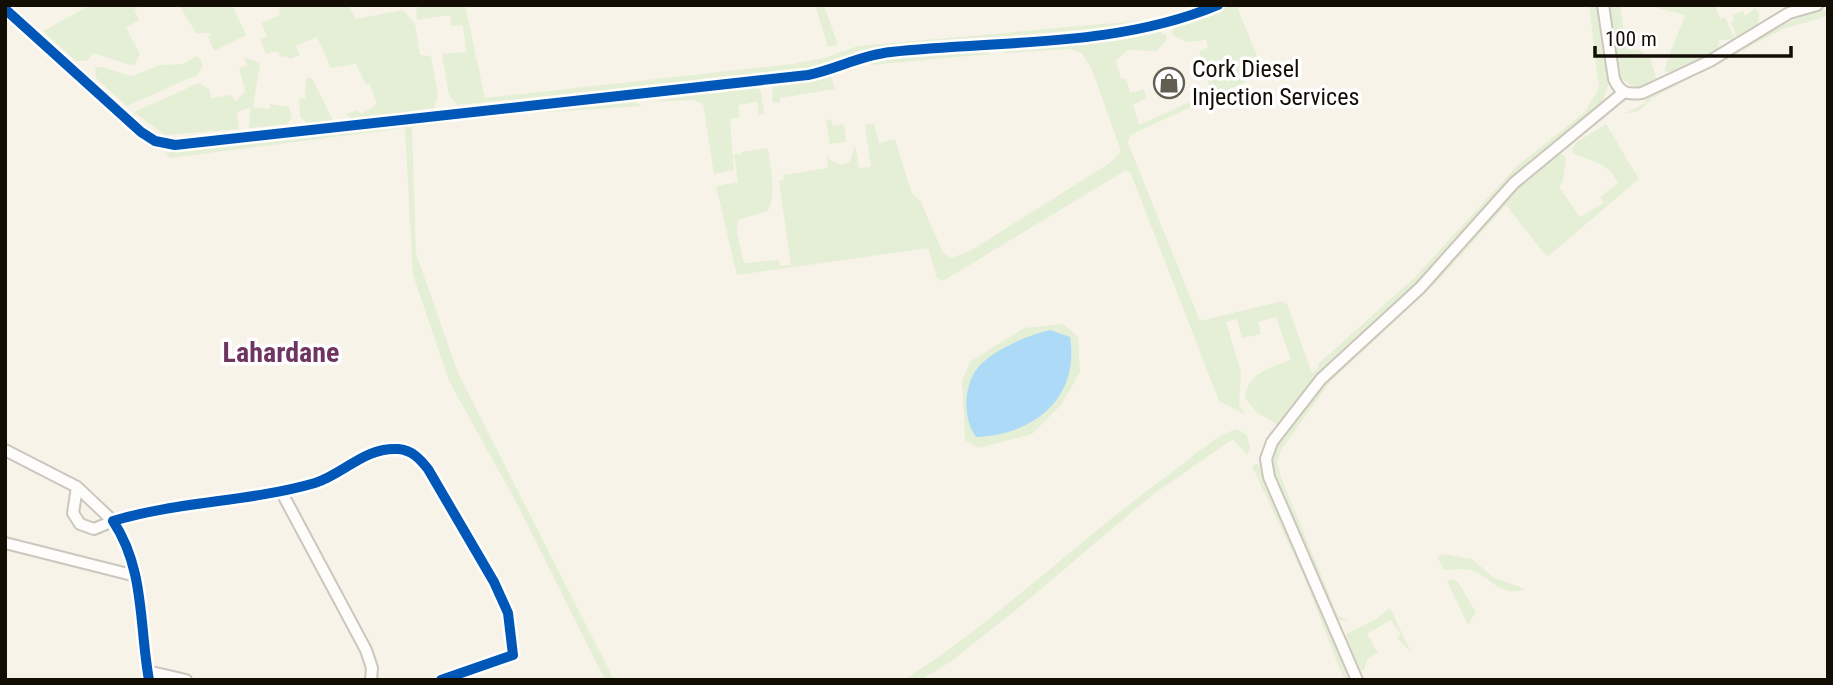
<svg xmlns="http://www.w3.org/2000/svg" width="1833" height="685" font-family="'Roboto Condensed',sans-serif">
  <rect width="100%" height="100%" fill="#f8f3e9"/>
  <!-- green -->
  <path fill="#e5efd5" d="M 91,5 L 142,5 L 134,10 L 139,20 L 126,28 L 140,54 L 135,64 L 130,65 L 93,53 L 87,61 L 76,61 L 43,31 Z
    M 179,5 L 232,5 L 246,35 L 214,51 L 208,37 L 211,33 L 196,33 Z
    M 279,5 L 348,5 L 356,19 L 403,10 L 415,24 L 420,55 L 431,56 L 438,96 L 434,108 L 352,119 L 346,114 L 357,110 L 362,114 L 377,104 L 370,84 L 366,85 L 356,64 L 331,68 L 317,37 L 296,46 L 300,55 L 290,59 L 287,56 L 280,57 L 278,51 L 266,54 L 260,39 L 267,37 L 262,23 L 280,15 Z
    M 430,5 L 465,5 L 485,98 L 792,64 L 824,58 L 858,46 L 1148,20 L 1149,24 L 907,45 L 860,52 L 822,68 L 458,105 L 449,95 L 442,54 L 466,52 L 463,25 L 451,26 L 450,15 L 417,20 L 416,8 Z
    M 815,5 L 824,5 L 838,45 L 828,47 Z
    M 1229,5 L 1246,5 L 1238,9 L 1261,65 L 1260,71 L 1252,79 L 1130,135 L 1128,143 L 1200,321 L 1282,301 L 1287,304 L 1312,373 L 1319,368 L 1318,364 L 1414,278 L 1517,166 L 1585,112 L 1599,88 L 1589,5 L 1597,5 L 1608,85 L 1601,108 L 1551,146 L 1416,285 L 1322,374 L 1278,425 L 1257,413 L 1245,398 C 1248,372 1270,368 1291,360 L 1276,317 L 1258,322 L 1261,334 L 1242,338 L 1237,319 L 1226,322 L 1241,372 L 1239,405 L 1246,415 L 1219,401 L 1131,174 L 1126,170 L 943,281 L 937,278 L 928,248 L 737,275 L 716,186 L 738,182 L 734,154 L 741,155 L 741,152 L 768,148 C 770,166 777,193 768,211 L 738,220 L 737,234 L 744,263 L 779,260 L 780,266 L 791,265 L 779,181 L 784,180 L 783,175 L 828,168 L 827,155 L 833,162 L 842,165 L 850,161 L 855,145 L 859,168 L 871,167 L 865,125 L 874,123 L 879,143 L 895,139 L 912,194 L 921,202 L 943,253 L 951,258 L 970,251 L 1110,163 L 1121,151 L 1092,70 L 1082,53 L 1070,49 L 1004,53 L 1003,47 L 1110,40 L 1158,31 L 1166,35 L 1167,40 L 1156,51 L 1128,50 L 1116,61 L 1121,79 L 1126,78 L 1130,93 L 1144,89 L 1146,98 L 1133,105 L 1139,125 L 1212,92 L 1199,57 L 1200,51 L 1208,47 L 1206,39 C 1194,43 1182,44 1172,33 L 1174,27 Z
    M 1609,5 L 1623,5 L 1620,6 L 1627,50 L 1640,50 L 1650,58 L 1656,78 L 1641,87 L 1631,86 L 1617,75 Z
    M 1646,5 L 1715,5 L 1720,19 L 1725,17 L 1735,39 L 1719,40 L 1719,48 L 1715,53 L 1678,72 L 1665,72 C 1664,64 1681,28 1685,15 Z
    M 1756,8 L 1759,14 L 1758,26 L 1737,39 L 1731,22 L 1734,20 L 1732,15 L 1743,11 L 1745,16 Z
    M 1828,9 L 1828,16 L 1783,29 L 1651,99 L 1639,111 L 1625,114 L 1645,103 L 1647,97 C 1674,83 1702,70 1729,55 C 1766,35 1786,18 1828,9 Z
    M 989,48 L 990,54 L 871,65 L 869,59 Z
    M 196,56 L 200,58 L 203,66 L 197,75 L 127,106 L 96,78 L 95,67 L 102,67 L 131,76 L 161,65 L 183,64 Z
    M 244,57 L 260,63 L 253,107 L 270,109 L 270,104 L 289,107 L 292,118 L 287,124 L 249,128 L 250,108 L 237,112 L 239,129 L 165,135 L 134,112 L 199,83 L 209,89 L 211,98 L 232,95 L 235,102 L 245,91 L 239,68 L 247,65 Z
    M 831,77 L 835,89 L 780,98 L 780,102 L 773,103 L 772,90 L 775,83 Z
    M 306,78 L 312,78 L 333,121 L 308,124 L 300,117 L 299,98 L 305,99 Z
    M 755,85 L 761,91 L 764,114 L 759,115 L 757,102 L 738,105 L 740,117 L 730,119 L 734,170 L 714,174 L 703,104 L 692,100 L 649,102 Z
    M 630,100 L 643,106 L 516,114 L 412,127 L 416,253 L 458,373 L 614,680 L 605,680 L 516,502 L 449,381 L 413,275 L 405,128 L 170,158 L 165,153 L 410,121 Z
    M 831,119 L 833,126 L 844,124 L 846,142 L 830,144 L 826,120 Z
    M 1606,124 L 1639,179 L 1547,257 L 1506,205 L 1436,283 L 1330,382 L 1281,450 L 1277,462 L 1281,477 L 1338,616 L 1349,621 L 1340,620 L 1334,615 L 1274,481 L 1272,457 L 1280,438 L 1330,376 L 1462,249 L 1527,176 L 1556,155 L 1562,154 L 1566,158 L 1563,181 L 1559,187 L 1580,217 L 1604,203 L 1600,197 L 1618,183 C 1608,163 1593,161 1573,154 L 1572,150 L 1577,142 Z
    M 1063,324 L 1078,337 L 1080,372 L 1061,405 L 1032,434 L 978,448 L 965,440 L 962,380 L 971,361 L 1024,328 Z
    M 1237,429 L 1247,435 L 1250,449 L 1247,455 L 1233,439 L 1151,496 L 1016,610 L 950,662 L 921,680 L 904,680 C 1001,618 1081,537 1175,470 C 1193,457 1215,435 1237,429 Z
    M 1255,464 L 1258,464 L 1309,577 L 1350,680 L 1344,680 L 1304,577 L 1252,466 Z
    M 1444,554 L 1472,559 L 1493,577 L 1525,589 C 1503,598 1492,579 1473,571 C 1465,568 1453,570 1444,570 L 1437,557 Z
    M 1453,579 L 1458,582 L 1476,612 L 1468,625 L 1447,581 Z
    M 1390,608 L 1411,652 L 1397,638 L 1401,635 L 1391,620 L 1367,634 L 1378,653 L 1368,658 L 1364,670 L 1361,670 L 1345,637 L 1347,633 L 1375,620 Z"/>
  <!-- water -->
  <path fill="#addbf7" d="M 1050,330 L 1070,337 C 1080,398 1034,435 976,437 C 963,420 963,387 977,369 C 990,351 1028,335 1050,330 Z"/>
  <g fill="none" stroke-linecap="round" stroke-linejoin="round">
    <!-- street casing -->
    <g stroke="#ccc7bd" stroke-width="14">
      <path id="street" d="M 1603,5 L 1614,79 C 1620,93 1627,95 1642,93 L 1710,61 L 1789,13 L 1817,5
        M 5,9 L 141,132 L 155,141 L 175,145 L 808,75 C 837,69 861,55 891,52 C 1000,40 1115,48 1218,5
        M 5,450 L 77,487 L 113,521 L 94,529 L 80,524 L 73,513 L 77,487
        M 282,493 L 366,650 L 372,668 L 371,680
        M 5,543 L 136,576
        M 147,671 L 186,680
        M 149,680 C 139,625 145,569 113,521 C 179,501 249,502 315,483 C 344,474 364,447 398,449 C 412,450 420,459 428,469 L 494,582 L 508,613 L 513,655 L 441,680
        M 1357,680 L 1269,477 L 1266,459 L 1272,442 L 1321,379 L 1420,288 L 1514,183 L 1623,93"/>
    </g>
    <!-- street -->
    <use href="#street" stroke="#fefdfc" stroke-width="10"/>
    <!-- cycleway casing -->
    <g stroke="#fff" stroke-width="15">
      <path id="cycleway" d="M 5,9 L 141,132 L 155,141 L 175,145 L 808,75 C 837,69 861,55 891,52 C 1000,40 1115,48 1218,5
        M 149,680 C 139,625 145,569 113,521 C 179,501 249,502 315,483 C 344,474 364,447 398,449 C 412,450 420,459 428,469 L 494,582 L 508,613 L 513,655 L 441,680"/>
    </g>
    <!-- cycleway -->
    <use href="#cycleway" stroke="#0057b8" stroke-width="10"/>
  </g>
  <!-- icons -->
  <defs>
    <g id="shop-ring" transform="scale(1.575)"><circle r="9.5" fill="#fff" stroke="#635e54" stroke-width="1.5"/><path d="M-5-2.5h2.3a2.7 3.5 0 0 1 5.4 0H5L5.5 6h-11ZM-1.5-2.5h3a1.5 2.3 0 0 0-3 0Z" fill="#635e54"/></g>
  </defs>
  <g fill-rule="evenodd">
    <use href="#shop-ring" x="1169" y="83"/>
  </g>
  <g text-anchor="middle" stroke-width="7" stroke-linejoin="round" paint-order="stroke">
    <!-- poi labels -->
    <g font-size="24" fill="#130e04" stroke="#fff" text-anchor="start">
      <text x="1192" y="77">Cork Diesel<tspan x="1192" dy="28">Injection Services</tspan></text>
    </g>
    <!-- quarter labels -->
    <g font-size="28" font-weight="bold" fill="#6e3562" stroke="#fff">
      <text x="281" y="362">Lahardane</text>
    </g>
  </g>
  <!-- border -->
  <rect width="1833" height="685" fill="none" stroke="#130e04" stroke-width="14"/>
  <!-- scale -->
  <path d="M1595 46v10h196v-10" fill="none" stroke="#130e04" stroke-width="3.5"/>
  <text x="1605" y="46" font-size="21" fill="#130e04" stroke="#ffffff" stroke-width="5" paint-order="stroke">100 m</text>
</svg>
